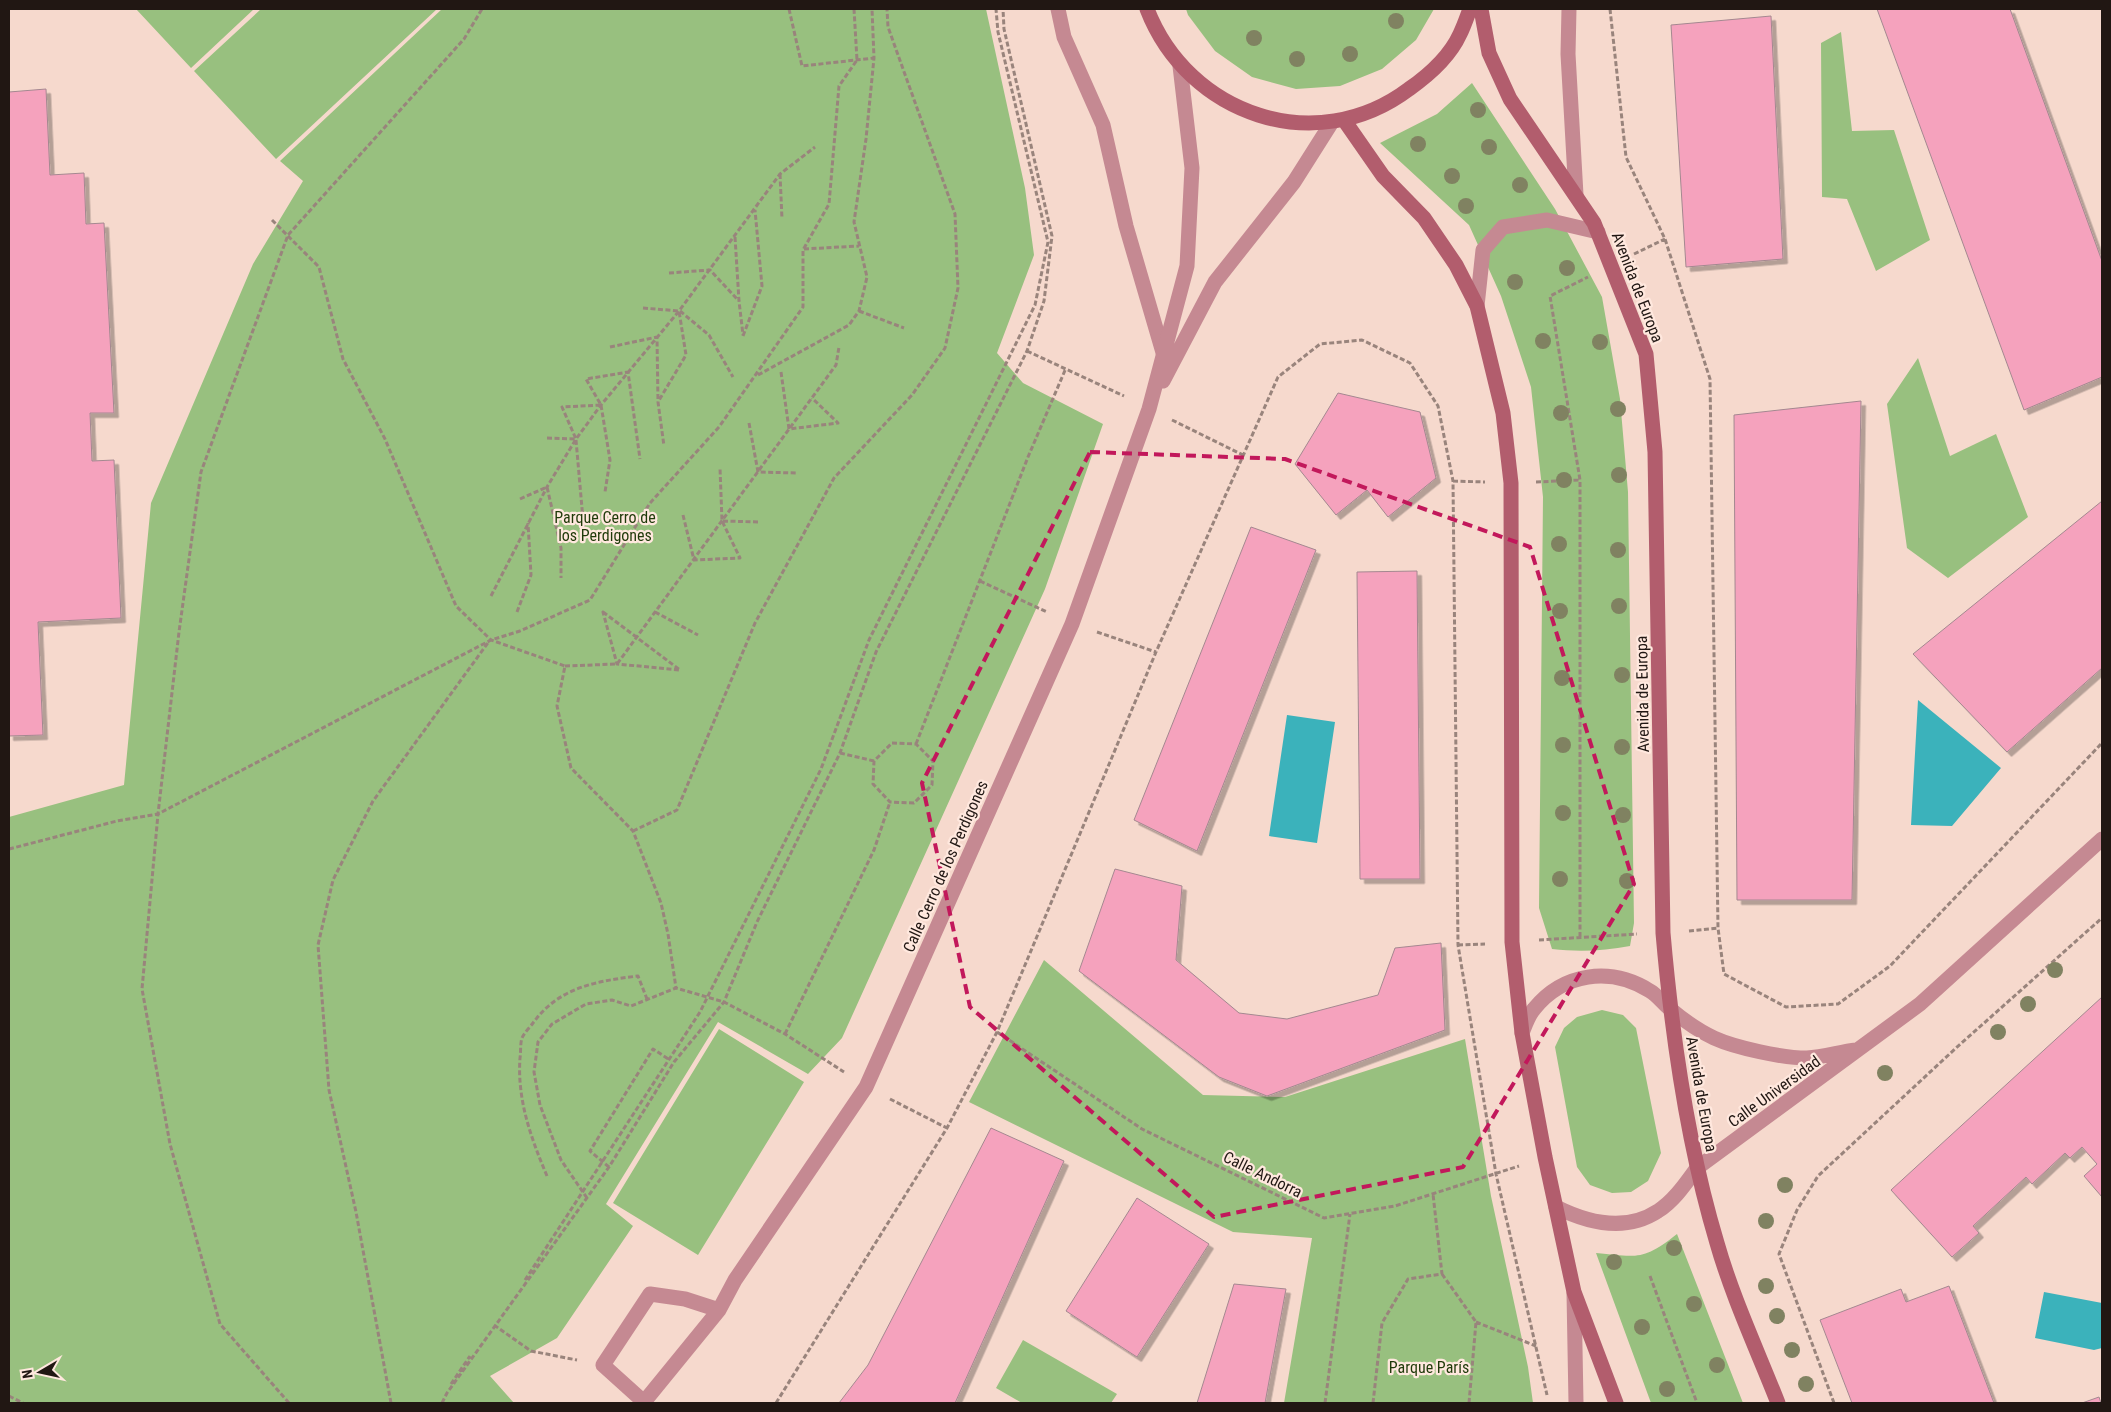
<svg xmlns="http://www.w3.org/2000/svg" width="2111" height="1412" font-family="'Roboto Condensed',sans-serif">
  <defs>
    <filter id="shadow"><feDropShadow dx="4.5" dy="4.5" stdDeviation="0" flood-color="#0004"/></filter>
  </defs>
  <rect width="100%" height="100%" fill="#f6d9cd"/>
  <!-- green -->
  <path fill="#98c07f" d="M 136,9 L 254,9 L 191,68 Z
    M 261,9 L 437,9 L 276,159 L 194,71 Z
    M 442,9 L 986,9 L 1025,188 L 1034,255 L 997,353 L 1023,383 L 1103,424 L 1045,589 L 842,1038 L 808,1074 L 718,1022 L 606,1204 L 633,1226 L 557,1338 L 490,1376 L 514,1403 L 9,1403 L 9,817 L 124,785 L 151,503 L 253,264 L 303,181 L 280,161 Z
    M 1186,9 L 1434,9 L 1416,40 L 1382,69 L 1340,86 L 1296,89 L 1252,77 L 1215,51 L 1188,15 Z
    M 1841,32 L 1852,131 L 1894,130 L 1930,240 L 1876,271 L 1847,199 L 1822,197 L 1821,43 Z
    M 1472,83 L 1555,209 L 1602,297 L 1620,399 L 1628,492 L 1634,923 L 1630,946 C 1604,951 1578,952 1552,949 L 1539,908 L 1543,497 L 1531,387 L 1501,296 L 1469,225 L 1380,143 L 1437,114 Z
    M 1918,358 L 1950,456 L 1996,434 L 2028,517 L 1948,578 L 1907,548 L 1887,404 Z
    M 1044,960 L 1203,1095 L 1285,1097 L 1465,1039 L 1491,1196 L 1528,1367 L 1533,1403 L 1284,1403 L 1312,1238 L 1233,1232 L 969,1102 Z
    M 1602,1010 L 1623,1015 L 1636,1028 L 1661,1153 L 1648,1181 L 1631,1192 L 1612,1193 L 1590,1185 L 1577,1167 L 1555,1047 L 1564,1028 L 1577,1017 Z
    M 719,1029 L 804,1082 L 698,1255 L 613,1203 Z
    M 1677,1234 L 1743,1403 L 1651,1403 L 1596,1253 C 1637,1257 1643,1261 1677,1234 Z
    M 1023,1340 L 1117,1394 L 1111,1403 L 1022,1403 L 996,1388 Z"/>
  <!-- water -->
  <path fill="#3bb2bb" d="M 1918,700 L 2001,768 L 1952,826 L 1911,825 Z
    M 1287,715 L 1335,722 L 1317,843 L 1269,836 Z
    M 2044,1292 L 2102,1303 L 2102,1348 L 2094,1350 L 2035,1338 Z"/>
  <!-- building -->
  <path fill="#f5a2bd" stroke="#a48890" filter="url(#shadow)" d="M 1877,9 L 2010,9 L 2102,261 L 2102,377 L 2024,410 Z
    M 1771,16 L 1783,259 L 1686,267 L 1671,25 Z
    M 46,89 L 50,175 L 84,173 L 86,224 L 104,223 L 114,413 L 90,413 L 92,461 L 114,460 L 121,618 L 38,622 L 43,735 L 9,736 L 9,92 Z
    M 1338,393 L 1420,412 L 1436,478 L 1388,517 L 1367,490 L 1336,515 L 1295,464 Z
    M 1861,401 L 1852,900 L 1737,900 L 1734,415 Z
    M 2102,501 L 2102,668 L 2007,752 L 1913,654 Z
    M 1251,527 L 1316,550 L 1197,851 L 1134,820 Z
    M 1417,571 L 1420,879 L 1360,879 L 1357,572 Z
    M 1115,869 L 1182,886 L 1176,960 L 1239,1013 L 1287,1019 L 1378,995 L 1395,948 L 1441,943 L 1445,1030 L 1267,1096 L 1219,1077 L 1079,971 Z
    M 2102,997 L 2102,1197 L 2084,1176 L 2097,1164 L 2082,1147 L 2070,1158 L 2065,1153 L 2032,1184 L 2026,1177 L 1973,1226 L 1979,1233 L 1952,1257 L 1891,1190 Z
    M 991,1128 L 1064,1161 L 955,1403 L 839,1403 L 868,1365 Z
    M 1137,1198 L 1209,1244 L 1137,1357 L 1066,1311 Z
    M 1234,1284 L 1286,1289 L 1265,1403 L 1197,1403 Z
    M 1949,1286 L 1994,1403 L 1852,1403 L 1820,1320 L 1901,1289 L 1906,1302 Z
    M 2099,1397 L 2101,1403 L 2082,1403 Z"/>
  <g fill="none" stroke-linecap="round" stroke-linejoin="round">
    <!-- path -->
    <path stroke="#99847c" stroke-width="3" stroke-dasharray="5 2.5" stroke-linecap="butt" d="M 789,9 L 802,66 L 874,58
      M 1610,9 L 1626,157 L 1665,239 L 1710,379 L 1718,928 L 1724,974 L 1786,1007 L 1838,1004 L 1890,966 L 2102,743
      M 780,174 L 782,219
      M 272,220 L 319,267 L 343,359 L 385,439 L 456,606 L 491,640 L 565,666 L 557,706 L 571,768 L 633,831 L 661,903 L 668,934 L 676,988
      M 735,237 L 739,301 L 743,335
      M 804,249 L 859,246
      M 1634,254 L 1665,239
      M 669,273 L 710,270 L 738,300
      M 643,308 L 679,311 L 686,355 L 658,402
      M 680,311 L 709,335 L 733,377
      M 859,311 L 904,328
      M 743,336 L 762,286 L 755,210
      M 610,347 L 657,337 L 658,402 L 664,446
      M 1027,351 L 1124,396
      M 781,372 L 789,429 L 838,423 L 812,398
      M 758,375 L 849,325 L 859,311 L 867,277 L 854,222 L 866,139 L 874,58 L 872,9
      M 601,405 L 610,460 L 605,492
      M 1172,420 L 1245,456
      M 749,423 L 758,472 L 798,473
      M 547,438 L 576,439 L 562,407 L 601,405 L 586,379 L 628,372 L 640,459
      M 576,440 L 584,531
      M 1453,481 L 1485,482
      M 1536,482 L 1580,480
      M 520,499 L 547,487 L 561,548 L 561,578
      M 683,515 L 694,560 L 740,558 L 722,521 L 720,468
      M 723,521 L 759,522
      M 980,581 L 1047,612
      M 491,596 L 547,487 L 576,439 L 601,405 L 679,311 L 780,174 L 815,147
      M 517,612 L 531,575 L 528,523
      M 603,612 L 680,670 L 617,664 Z
      M 655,612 L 698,635
      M 1097,632 L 1156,652
      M 565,666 L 617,664 L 836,365 L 839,347
      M 892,743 L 916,744 L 933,761 L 932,785 L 914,803 L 890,802 L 873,784 L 874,761 Z
      M 916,744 L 1028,457 L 1066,368
      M 840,753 L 874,761
      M 633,831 L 677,810 L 755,623 L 834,478 L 912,395 L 945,348 L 958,288 L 955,214 L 888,27 L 887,9
      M 9,849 L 117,821 L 158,814 L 491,640 L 520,631 L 590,600 L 650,503 L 719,427 L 803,307 L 803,250 L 829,204 L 839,86 L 857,60 L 854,9
      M 1689,931 L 1718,928
      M 1580,937 L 1580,480 L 1550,296 L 1588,277
      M 1539,940 L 1637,934
      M 1458,945 L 1485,944
      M 997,1032 L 1142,1129 L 1324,1218 L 1395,1206 L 1519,1166
      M 785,1034 L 874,850 L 890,802
      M 890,1099 L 947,1128
      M 609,1167 L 590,1151 L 653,1049 L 670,1060
      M 547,1176 C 531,1138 517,1100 520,1058 C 521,1052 520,1044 522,1038 C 524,1033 530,1027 533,1023 C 559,987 597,981 638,976 L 647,999
      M 587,1198 L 561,1160 L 540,1105 L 534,1072 L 538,1042 L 552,1024 L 586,1004 L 612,1000 L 631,1006 L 676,988 L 724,1002 L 785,1034 L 844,1072
      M 1442,1274 L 1476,1322 L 1469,1403
      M 1650,1276 L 1697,1403
      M 525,1280 L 700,1012 L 821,769 L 869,640 L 1035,305 L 1048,242 L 998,32 L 996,9
      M 1476,1322 L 1536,1346
      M 494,1325 L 531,1351 L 577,1360
      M 451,1384 L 470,1356
      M 9,1396 L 23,1403
      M 289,1403 L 220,1324 L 170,1144 L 142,989 L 158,814 L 179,632 L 201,472 L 288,235 L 464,39 L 482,9
      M 391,1403 L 356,1212 L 329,1090 L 318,945 L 333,880 L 373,801 L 490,640
      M 442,1403 L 447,1393 L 609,1167 L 674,1062 L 724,1002 L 757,922 L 840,753 L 876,652 L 1027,351 L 1044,301 L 1052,236 L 1004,29 L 1003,9
      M 776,1403 L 947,1128 L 997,1032 L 1156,652 L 1278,377 L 1320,344 L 1362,340 L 1410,363 L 1438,406 L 1453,481 L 1458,945 L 1496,1174 L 1547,1395
      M 1325,1403 L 1350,1214
      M 1373,1403 L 1382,1323 L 1408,1279 L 1442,1274 L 1433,1194
      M 1834,1403 L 1779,1254 L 1797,1210 L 1818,1176 L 1956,1048 L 2102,918"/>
    <!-- lane -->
    <path stroke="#c58992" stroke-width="15" d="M 1058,9 L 1064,37 L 1103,125 L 1126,226 L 1164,356
      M 1569,9 L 1568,54 L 1576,195
      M 1477,306 L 1483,250 L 1503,227 L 1547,220 L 1598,232"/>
    <!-- street -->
    <path stroke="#c58992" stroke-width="15" d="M 1163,381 L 1215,282 L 1294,182 L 1332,122
      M 1522,1033 C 1525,1026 1528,1016 1534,1009 C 1563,973 1610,966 1650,991 C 1657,995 1663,1003 1669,1008 C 1682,1019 1699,1031 1714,1038 C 1736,1048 1783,1058 1807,1058 C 1823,1057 1840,1052 1856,1050
      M 1556,1207 C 1588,1223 1626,1232 1658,1211 C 1674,1201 1686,1183 1697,1168 L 1920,1004 L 2102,839
      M 1574,1293 L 1576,1403
      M 719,1310 L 685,1299 L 650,1294 L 603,1365 L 644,1402 L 719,1310 L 735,1280 L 866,1087 L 1072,624 L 1149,409 L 1187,266 L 1192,168 L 1180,66"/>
    <!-- secondary -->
    <path stroke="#b25d6d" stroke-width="15" d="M 1147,9 C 1188,115 1316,159 1409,89 C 1429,75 1450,56 1460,34 C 1464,26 1467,17 1470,9
      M 1481,9 L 1489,53 L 1510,99 L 1594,223 L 1646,354 L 1655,452 L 1663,933 C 1672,1037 1687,1143 1717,1243 C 1732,1296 1758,1352 1778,1403
      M 1344,120 L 1383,176 L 1424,218 L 1456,265 L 1477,306 L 1503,413 L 1511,483 L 1512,942 L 1522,1033 L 1545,1157 L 1574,1292 L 1616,1403"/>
  </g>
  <!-- trees -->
  <g fill="#808261">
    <circle cx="1396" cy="21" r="8"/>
    <circle cx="1254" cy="38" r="8"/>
    <circle cx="1350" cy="54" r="8"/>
    <circle cx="1297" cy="59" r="8"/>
    <circle cx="1478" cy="110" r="8"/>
    <circle cx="1418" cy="144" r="8"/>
    <circle cx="1489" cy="147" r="8"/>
    <circle cx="1452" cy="176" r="8"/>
    <circle cx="1520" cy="185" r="8"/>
    <circle cx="1466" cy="206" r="8"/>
    <circle cx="1567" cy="268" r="8"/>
    <circle cx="1515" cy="282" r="8"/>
    <circle cx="1543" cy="341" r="8"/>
    <circle cx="1600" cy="342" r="8"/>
    <circle cx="1618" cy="409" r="8"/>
    <circle cx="1561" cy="413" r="8"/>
    <circle cx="1619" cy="475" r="8"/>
    <circle cx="1564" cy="480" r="8"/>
    <circle cx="1559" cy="544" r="8"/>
    <circle cx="1618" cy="550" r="8"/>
    <circle cx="1619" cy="606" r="8"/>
    <circle cx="1560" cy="611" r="8"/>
    <circle cx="1622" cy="675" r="8"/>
    <circle cx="1562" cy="678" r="8"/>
    <circle cx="1563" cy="745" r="8"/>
    <circle cx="1622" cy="747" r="8"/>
    <circle cx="1563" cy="813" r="8"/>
    <circle cx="1623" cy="815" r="8"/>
    <circle cx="1560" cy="879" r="8"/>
    <circle cx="1627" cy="881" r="8"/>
    <circle cx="2055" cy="970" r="8"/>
    <circle cx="2028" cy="1004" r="8"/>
    <circle cx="1998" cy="1032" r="8"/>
    <circle cx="1885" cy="1073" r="8"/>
    <circle cx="1785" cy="1185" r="8"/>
    <circle cx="1766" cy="1221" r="8"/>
    <circle cx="1674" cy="1248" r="8"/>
    <circle cx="1614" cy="1262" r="8"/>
    <circle cx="1766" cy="1286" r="8"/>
    <circle cx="1694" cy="1304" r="8"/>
    <circle cx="1777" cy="1316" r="8"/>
    <circle cx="1642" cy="1327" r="8"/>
    <circle cx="1792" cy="1350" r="8"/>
    <circle cx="1717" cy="1365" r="8"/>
    <circle cx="1806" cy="1384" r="8"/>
    <circle cx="1667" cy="1389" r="8"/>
  </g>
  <!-- marked area -->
  <path fill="none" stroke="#c2185b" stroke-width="4" stroke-dasharray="10 6" stroke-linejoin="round" d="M 1090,452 L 1285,459 L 1530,547 L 1634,884 L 1463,1167 L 1214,1217 L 970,1007 L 922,783 Z"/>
  <g text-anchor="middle" stroke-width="4.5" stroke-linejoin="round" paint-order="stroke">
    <!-- street labels -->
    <g font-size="16" fill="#211713" stroke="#ffe8de">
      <text transform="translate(1638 287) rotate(69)" y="6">Avenida de Europa</text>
      <text transform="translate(1642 694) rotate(-91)" y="6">Avenida de Europa</text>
      <text transform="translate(945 866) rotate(-66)" y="6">Calle Cerro de los Perdigones</text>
      <text transform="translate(1774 1091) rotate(-36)" y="6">Calle Universidad</text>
      <text transform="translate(1702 1094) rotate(80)" y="6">Avenida de Europa</text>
      <text transform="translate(1263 1174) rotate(26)" y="6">Calle Andorra</text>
    </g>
    <!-- park labels -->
    <g font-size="16" fill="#1f3a09" stroke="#ffe8de">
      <text x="605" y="523">Parque Cerro de<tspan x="605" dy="18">los Perdigones</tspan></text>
      <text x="1429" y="1373">Parque París</text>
    </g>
  </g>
  <!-- border -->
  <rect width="2111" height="1412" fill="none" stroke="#211713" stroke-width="20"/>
  <!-- north arrow -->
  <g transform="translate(40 1372) rotate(261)" stroke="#ffe8de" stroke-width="4" paint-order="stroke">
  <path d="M0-4L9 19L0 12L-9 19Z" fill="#211713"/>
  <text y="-8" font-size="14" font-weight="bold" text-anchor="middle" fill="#211713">N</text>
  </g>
</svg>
